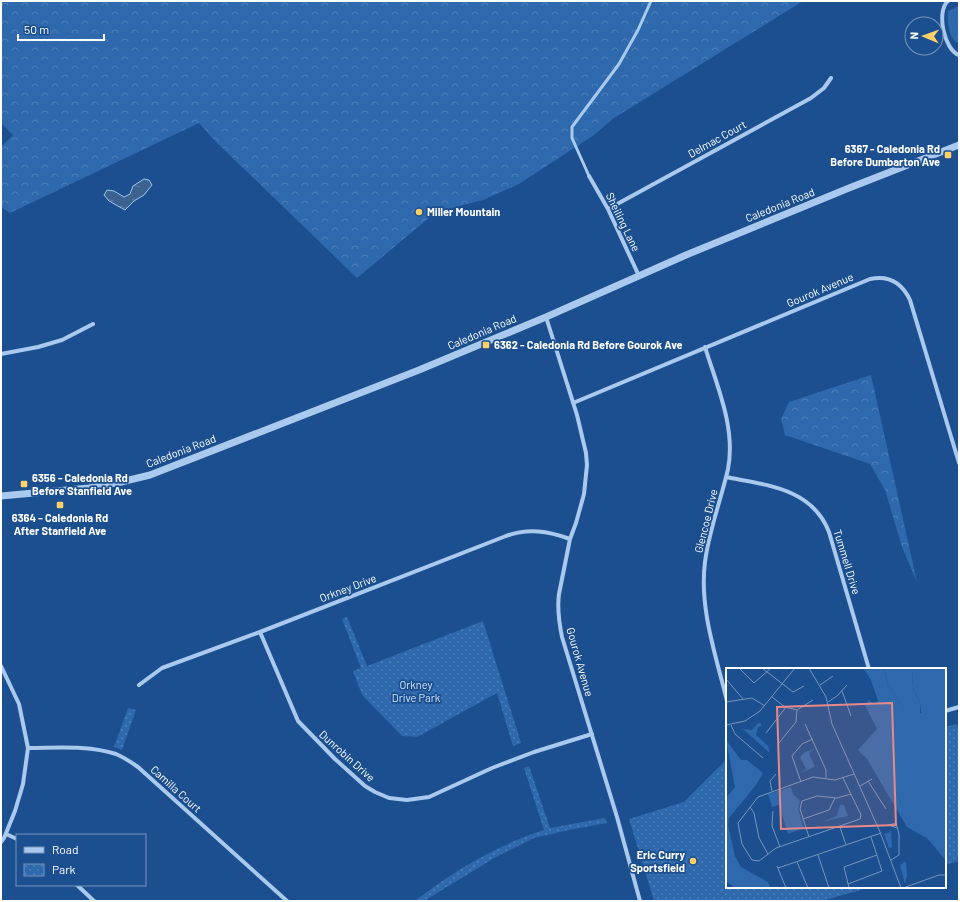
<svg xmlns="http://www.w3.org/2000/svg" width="960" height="902" font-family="Barlow,sans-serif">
  <defs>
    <pattern id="forest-crowns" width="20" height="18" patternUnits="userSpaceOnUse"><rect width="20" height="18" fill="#2e69ad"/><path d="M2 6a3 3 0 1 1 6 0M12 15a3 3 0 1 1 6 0" fill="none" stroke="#4d80b9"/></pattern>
    <pattern id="park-dots" width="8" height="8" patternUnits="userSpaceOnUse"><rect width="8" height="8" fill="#2e69ad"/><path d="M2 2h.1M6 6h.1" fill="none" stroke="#4d80b9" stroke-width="1.8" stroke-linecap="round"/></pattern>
    <pattern id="water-ripples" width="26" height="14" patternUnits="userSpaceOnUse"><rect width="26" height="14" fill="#3c6290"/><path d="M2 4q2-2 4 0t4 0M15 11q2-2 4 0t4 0" fill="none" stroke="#597aa1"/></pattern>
  </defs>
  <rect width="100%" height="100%" fill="#1b4f8f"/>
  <!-- grass -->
  <path fill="#2e69ad" d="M 959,6 L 959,41 L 957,43 C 948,36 947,22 948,11 Z"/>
  <!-- forest -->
  <path fill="url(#forest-crowns)" d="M 1,1 L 803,1 L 614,118 L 594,135 L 519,184 L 483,200 L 436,212 L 357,278 L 214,140 L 199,123 L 10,213 L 1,207 L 1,147 L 13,135 L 1,123 Z
    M 871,375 L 917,582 L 902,547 L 885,490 L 870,464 L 785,435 L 781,419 L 789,402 Z"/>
  <!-- park -->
  <path fill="url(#park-dots)" d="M 347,617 L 367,666 L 483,621 L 521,743 L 513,746 L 497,693 L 417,737 L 402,736 L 362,695 L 353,671 L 361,668 L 342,619 Z
    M 128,708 L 136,710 L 122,750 L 114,747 Z
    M 957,724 L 959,730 L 959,861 L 945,865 L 945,727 Z
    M 727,759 L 727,887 L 871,887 L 822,901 L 654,901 L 629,819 L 684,802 Z
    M 529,766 L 550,828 L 605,818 L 607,823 L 569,830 L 534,838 L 496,857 L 424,901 L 415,901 C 451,872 499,844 544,830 L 524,768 Z"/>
  <!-- water -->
  <path fill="url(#water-ripples)" stroke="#9cc4f0" d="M 144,179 L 149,180 L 152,185 L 144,195 L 134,201 L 125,210 L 109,201 L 104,195 L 107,190 L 114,191 L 124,197 L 130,194 L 133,186 Z"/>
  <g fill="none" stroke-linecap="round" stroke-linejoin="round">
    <!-- service -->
    <path stroke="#a9c9ee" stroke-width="3" d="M 589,176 L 572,138 L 572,127 L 619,64 L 638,30 L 651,1"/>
    <!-- minor -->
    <path stroke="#a9c9ee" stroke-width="4" d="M 948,1 C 936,11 944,50 959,55
      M 589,176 L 608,209 L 639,276
      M 608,209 L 811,98 L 824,88 L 831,78
      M 546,317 L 577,415 L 586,453 L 587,465 L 584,494 L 576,523 L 570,539 L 559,594 C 557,608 559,622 562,637 L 617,817 L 640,901
      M 705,347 C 717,386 736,428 728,469 C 721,500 709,530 705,562 C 699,608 716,656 727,701
      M 1,354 L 38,347 L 62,340 L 93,324
      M 573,403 L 870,279 C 889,275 902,283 910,300 L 959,463
      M 726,477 C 766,485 812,488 829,532 L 869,669
      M 260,632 L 298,721 L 335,759 L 365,786 L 375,792 L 389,798 L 407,800 L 429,797 L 492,768 L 534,752 L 592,734
      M 1,666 L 19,704 L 28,748 L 23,784 L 15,811 L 4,838 L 1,842
      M 139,685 L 162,668 L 260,632 L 506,536 C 528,528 548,531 570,539
      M 945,711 L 959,707
      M 28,748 C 57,748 88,745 116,754 C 123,757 131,762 138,767 L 287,901
      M 6,834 L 17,839
      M 77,885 L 94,901"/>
    <!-- tertiary -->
    <path stroke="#a9c9ee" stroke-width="7" d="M 1,496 L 89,488 L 121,482 L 150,475 L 419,370 L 546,317 L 686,255 L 849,188 L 959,145"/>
  </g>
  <!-- markers -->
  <g fill="#ffd166" stroke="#1b4f8f" stroke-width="1.5">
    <rect x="944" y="151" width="8" height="8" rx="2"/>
    <circle cx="419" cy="212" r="4"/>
    <rect x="482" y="341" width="8" height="8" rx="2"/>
    <rect x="20" y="480" width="8" height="8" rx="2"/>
    <rect x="56" y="501" width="8" height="8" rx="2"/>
    <circle cx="693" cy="861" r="4"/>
  </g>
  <g text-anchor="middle" stroke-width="3.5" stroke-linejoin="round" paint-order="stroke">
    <!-- street labels -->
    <g font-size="11" fill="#fff" stroke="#1b4f8f">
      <text transform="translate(717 139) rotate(-29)" y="4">Delmac Court</text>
      <text transform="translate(780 205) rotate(-22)" y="4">Caledonia Road</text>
      <text transform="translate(623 222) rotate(64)" y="4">Sheiling Lane</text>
      <text transform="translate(820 290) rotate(-23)" y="4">Gourok Avenue</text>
      <text transform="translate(482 332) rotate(-23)" y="4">Caledonia Road</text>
      <text transform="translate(181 451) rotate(-21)" y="4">Caledonia Road</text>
      <text transform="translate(706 521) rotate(-76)" y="4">Glencoe Drive</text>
      <text transform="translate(847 562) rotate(73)" y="4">Tummell Drive</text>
      <text transform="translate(348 588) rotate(-21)" y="4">Orkney Drive</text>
      <text transform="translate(580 662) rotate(74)" y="4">Gourok Avenue</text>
      <text transform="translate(347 756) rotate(42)" y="4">Dunrobin Drive</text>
      <text transform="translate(176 789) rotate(42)" y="4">Camilla Court</text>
    </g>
    <!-- poi labels -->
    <g font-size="11" font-weight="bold" fill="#fff" stroke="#1b4f8f" text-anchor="start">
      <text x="940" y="153" text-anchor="end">6367 - Caledonia Rd<tspan x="940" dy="13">Before Dumbarton Ave</tspan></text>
      <text x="427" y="216">Miller Mountain</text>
      <text x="494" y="349">6362 - Caledonia Rd Before Gourok Ave</text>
      <text x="32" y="482">6356 - Caledonia Rd<tspan x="32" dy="13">Before Stanfield Ave</tspan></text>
      <text x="60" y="522" text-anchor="middle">6364 - Caledonia Rd<tspan x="60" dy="13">After Stanfield Ave</tspan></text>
      <text x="685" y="859" text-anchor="end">Eric Curry<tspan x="685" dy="13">Sportsfield</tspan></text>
    </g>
    <!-- park labels -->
    <g font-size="11" fill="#cfe3fa" stroke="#1b4f8f">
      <text x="416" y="689">Orkney<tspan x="416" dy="13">Drive Park</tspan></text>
    </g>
  </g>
  <!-- overview -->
  <g transform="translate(726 668)">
    <rect width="220" height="220" fill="#1b4f8f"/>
    <path d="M 137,0 L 158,0 L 162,17 L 179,42 L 195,45 L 195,36 L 187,20 L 186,0 L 220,0 L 220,193 L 202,171 L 181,159 L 141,91 L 132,82 L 151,61 L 139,37 L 143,32 L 149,37 L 152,33 L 145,12 ZM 32,55 L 35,55 L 35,58 L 32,59 L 30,67 L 42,78 L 44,85 L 17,61 L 26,62 ZM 114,137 L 118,137 L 122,148 L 96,154 L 111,148 ZM 180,193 L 181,208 L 179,216 L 174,197 Z" fill="#2e69ad"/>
    <path d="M 158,0 L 186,0 L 187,20 L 195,36 L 193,50 L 187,54 L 162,17 Z" fill="#2e69ad"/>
    <path d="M 0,72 L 15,92 L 21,92 L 37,105 L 30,117 L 3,150 L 2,157 L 9,188 L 15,199 L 42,214 L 44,220 L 9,220 L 0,213 L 0,130 L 9,119 ZM 89,81 L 83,85 L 89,99 L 74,105 L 80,101 L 74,89 L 79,84 ZM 65,119 L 67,126 L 74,133 L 72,141 L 78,160 L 62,166 L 53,137 L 46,139 L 42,126 ZM 165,161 L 166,179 L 163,180 L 158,166 L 164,164 Z" fill="#2e69ad"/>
    <path fill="none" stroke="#7695bc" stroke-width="1" d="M 13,0 L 28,15 L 45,0M 36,0 L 67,24 L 78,18M 83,0 L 100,29 L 106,56 L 154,164 L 175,220M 0,11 L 17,31M 94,17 L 107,8M 116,23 L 125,48M 46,29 L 59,39 L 71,42 L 87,32M 0,34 L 26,30 L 39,38M 102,34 L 111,28 L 121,17M 79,56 L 100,102 L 100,110M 0,57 L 19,53 L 34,43 L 69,0M 5,57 L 9,66 L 37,90M 40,65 L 60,39M 52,76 L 70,54 L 71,42M 117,110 L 135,147 L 134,151 L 50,180 L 33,193 L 26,192 L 16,176 L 12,155 L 32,129 L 87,109 L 109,112 L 128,106M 142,113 L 160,141M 75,114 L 66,88 L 76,76 L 87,71M 134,118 L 146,111M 46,123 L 44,113 L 50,106M 24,139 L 28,145 L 33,170 L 42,186M 47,143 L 46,158 L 54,179M 77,151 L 103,142 L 109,130M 114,159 L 120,177M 83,169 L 74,141 L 76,133 L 91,128 L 111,130 L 125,126M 92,187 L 103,220M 165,192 L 173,187 L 173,166 L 170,155 L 163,157 L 171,160M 71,194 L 82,220M 51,198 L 60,220M 52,200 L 155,165M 122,216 L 156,203 L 145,169M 123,220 L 118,199 L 151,187M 177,220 L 213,207 L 220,207"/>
    <path fill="#e88989" fill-opacity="0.15" stroke="#e88989" stroke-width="2" d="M 166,35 L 170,157 L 55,161 L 51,39 Z"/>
    <rect width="220" height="220" fill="none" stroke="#fff" stroke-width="2"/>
  </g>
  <!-- border -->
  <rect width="960" height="902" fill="none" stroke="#ffffff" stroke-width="4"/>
  <!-- legend -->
  <rect x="16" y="834" width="130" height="52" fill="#1b4f8f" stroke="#7695bc"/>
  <rect x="24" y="847" width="20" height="6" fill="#a9c9ee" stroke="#7695bc"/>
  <text x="52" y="854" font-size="12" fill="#ffffff">Road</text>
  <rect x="24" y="864" width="20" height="12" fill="url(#park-dots)" stroke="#7695bc"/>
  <text x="52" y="874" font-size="12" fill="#ffffff">Park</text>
  <!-- north arrow -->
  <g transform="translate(924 36) rotate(272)"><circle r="19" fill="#1b4f8f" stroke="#7695bc"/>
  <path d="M0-3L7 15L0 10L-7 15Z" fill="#ffd166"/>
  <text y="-6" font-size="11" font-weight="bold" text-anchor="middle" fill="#ffffff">N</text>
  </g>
  <!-- scale -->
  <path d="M18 34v6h86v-6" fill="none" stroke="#ffffff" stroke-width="2"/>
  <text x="24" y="34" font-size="12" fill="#ffffff" stroke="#1b4f8f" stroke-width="3" paint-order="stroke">50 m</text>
</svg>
